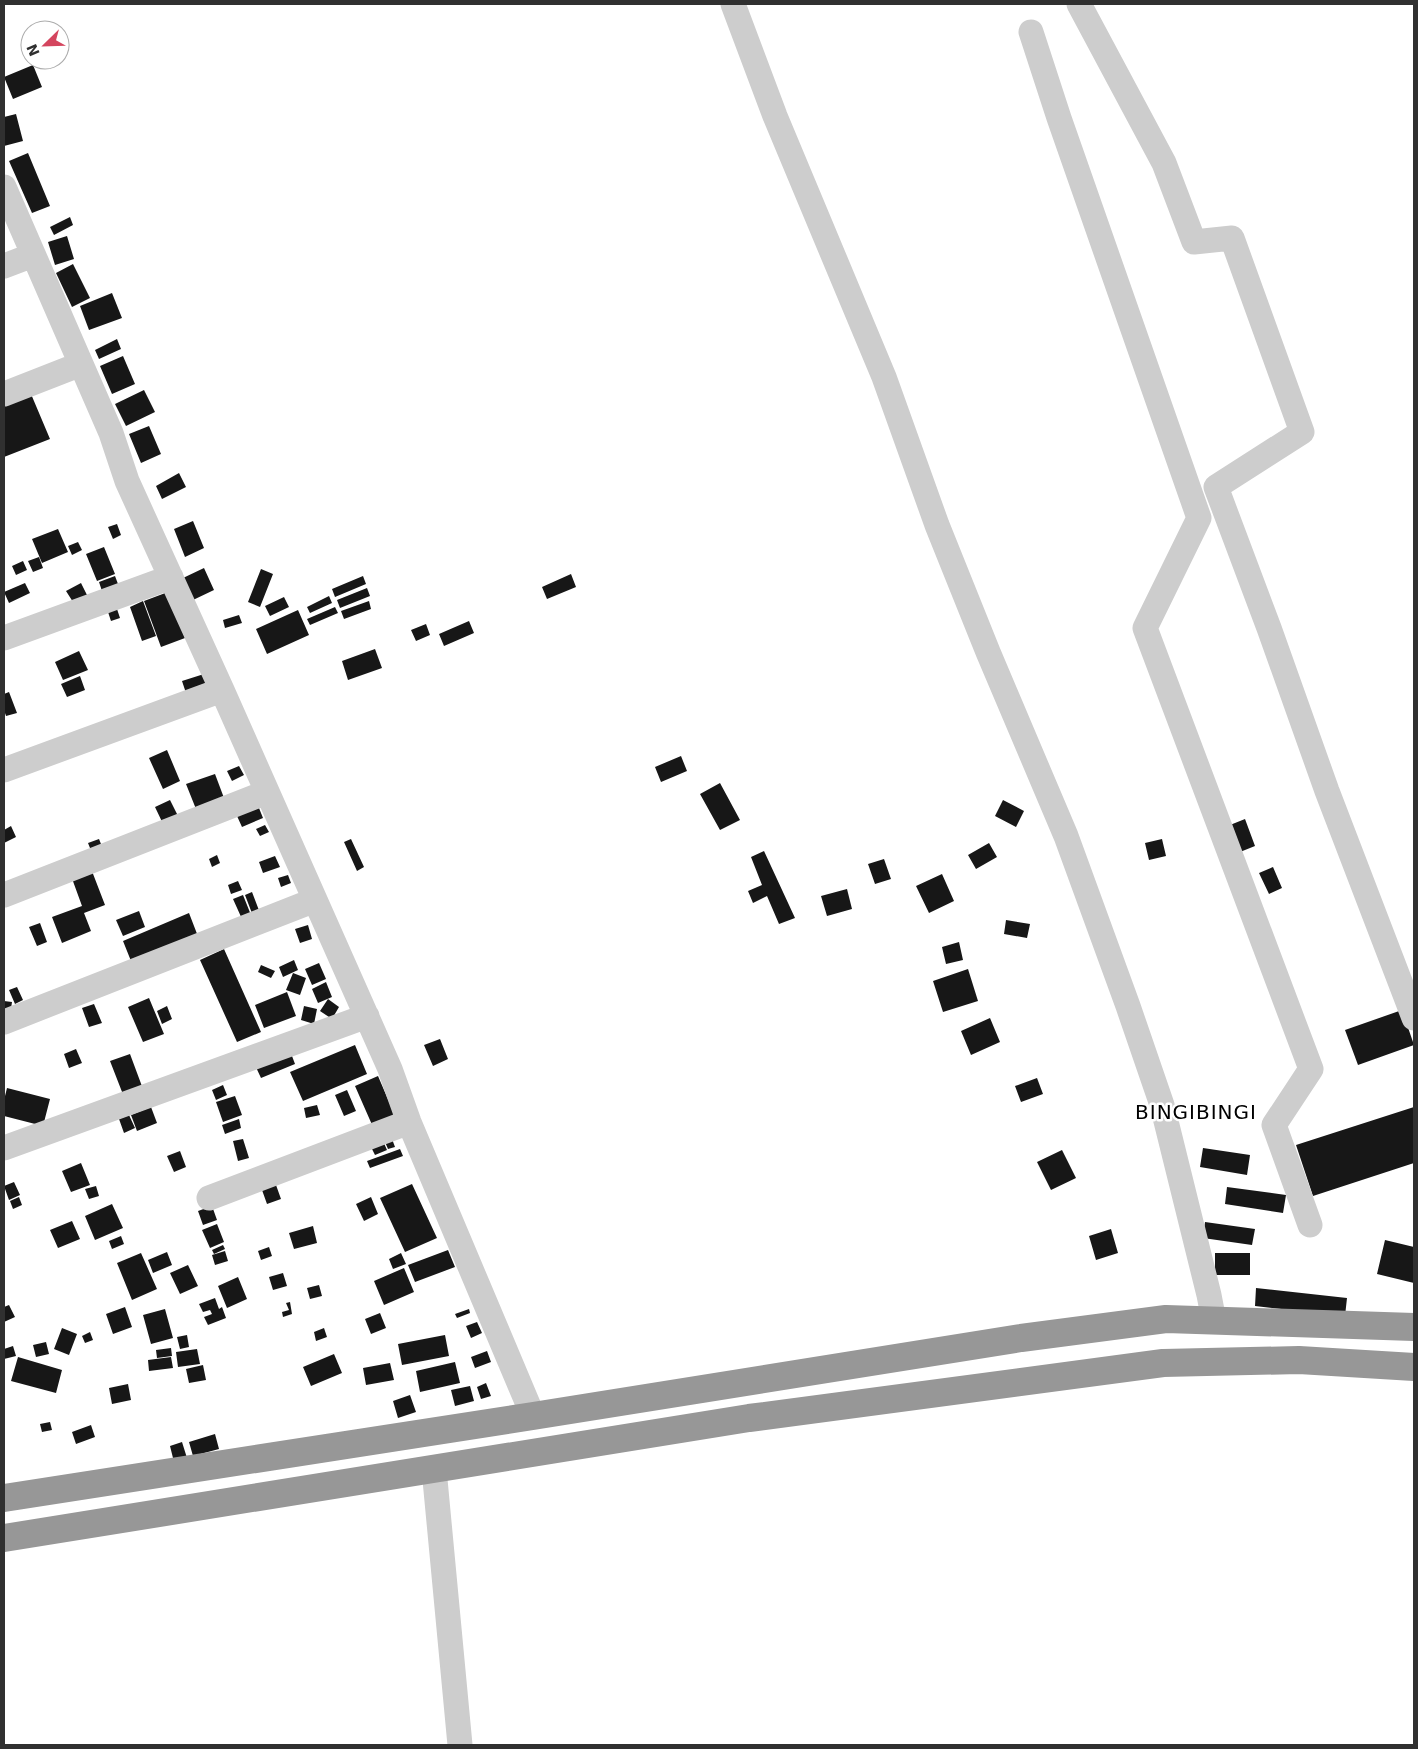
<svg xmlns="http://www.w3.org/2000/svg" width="1418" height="1749" font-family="'DejaVu Sans',sans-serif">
  <rect width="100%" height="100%" fill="#fff"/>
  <!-- building -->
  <path fill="#171717" d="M 33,65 L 42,87 L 13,99 L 4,77 Z
    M 16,114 L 23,141 L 4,146 L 4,117 Z
    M 28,153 L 50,206 L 32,213 L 9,161 Z
    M 70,217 L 73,225 L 54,235 L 50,227 Z
    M 67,236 L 74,259 L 55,265 L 48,242 Z
    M 73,264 L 90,298 L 72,307 L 56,273 Z
    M 112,293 L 122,318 L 89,330 L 80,306 Z
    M 117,339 L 121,349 L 99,359 L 95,350 Z
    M 123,356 L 135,384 L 112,394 L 100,366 Z
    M 144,390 L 155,412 L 126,426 L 115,404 Z
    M 31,394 L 50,439 L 4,457 L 4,406 Z
    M 149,426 L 161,454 L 141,463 L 129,434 Z
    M 179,473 L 186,487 L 162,499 L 156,486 Z
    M 193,521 L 204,548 L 185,557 L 174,529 Z
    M 117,524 L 121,535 L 113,539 L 108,527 Z
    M 58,529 L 68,552 L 42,563 L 32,539 Z
    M 78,542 L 82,550 L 72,555 L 68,546 Z
    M 104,547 L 115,574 L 97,581 L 86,554 Z
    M 39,557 L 43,568 L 33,572 L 28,561 Z
    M 23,561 L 27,570 L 16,575 L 12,566 Z
    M 204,568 L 214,590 L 193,600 L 183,578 Z
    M 261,569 L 273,574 L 260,607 L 248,602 Z
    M 571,574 L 576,587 L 547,599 L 542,587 Z
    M 115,576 L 118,584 L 102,591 L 99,582 Z
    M 363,576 L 366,584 L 335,597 L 332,589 Z
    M 25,583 L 30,593 L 9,603 L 4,592 Z
    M 81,583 L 87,595 L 73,602 L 66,591 Z
    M 367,588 L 370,596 L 340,608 L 337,600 Z
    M 168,592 L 185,638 L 161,647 L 144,601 Z
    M 329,596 L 332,603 L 310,613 L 307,607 Z
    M 284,597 L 289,607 L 270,616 L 265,606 Z
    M 143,601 L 156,636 L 142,641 L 130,607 Z
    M 369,601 L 371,609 L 344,619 L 341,611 Z
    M 335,607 L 338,613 L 310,625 L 307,619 Z
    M 117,609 L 120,618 L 111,621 L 108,612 Z
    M 298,610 L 309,635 L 267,654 L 256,629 Z
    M 239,615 L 242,623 L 225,628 L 223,620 Z
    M 469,621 L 474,633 L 444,646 L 439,634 Z
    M 426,624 L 430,635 L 416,641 L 411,630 Z
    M 375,649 L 382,668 L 348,680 L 342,661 Z
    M 79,651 L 88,670 L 63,680 L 55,662 Z
    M 204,674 L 209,689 L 187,696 L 182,681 Z
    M 80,676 L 85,690 L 67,697 L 61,684 Z
    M 9,692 L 17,713 L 6,716 L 4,710 L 4,694 Z
    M 167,750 L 180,781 L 163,789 L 149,758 Z
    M 681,756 L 687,771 L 661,782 L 655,767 Z
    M 239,766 L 244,775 L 232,781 L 227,771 Z
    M 215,774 L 224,798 L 196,809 L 186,784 Z
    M 720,783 L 740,820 L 720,830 L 700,794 Z
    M 170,800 L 180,820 L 165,828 L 155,807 Z
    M 1003,800 L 1024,811 L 1016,827 L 995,816 Z
    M 259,808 L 263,818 L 242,827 L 237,816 Z
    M 1245,819 L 1255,846 L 1240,852 L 1230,825 Z
    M 265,825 L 269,832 L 260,836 L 256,829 Z
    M 11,826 L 16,837 L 4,843 L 4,830 Z
    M 99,839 L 103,849 L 92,853 L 88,843 Z
    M 351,839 L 364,867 L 357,871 L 344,842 Z
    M 1162,839 L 1166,856 L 1149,860 L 1145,843 Z
    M 989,843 L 997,857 L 976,869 L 968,855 Z
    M 764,851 L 795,918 L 779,924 L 767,896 L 753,903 L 748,891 L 762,885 L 751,857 Z
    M 217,855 L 220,863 L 212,867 L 209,859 Z
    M 275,856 L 280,867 L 263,873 L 259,862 Z
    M 884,859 L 891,879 L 875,884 L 868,864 Z
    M 90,866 L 105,905 L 84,913 L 91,931 L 62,943 L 52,917 L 82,906 L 70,873 Z
    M 1273,867 L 1282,888 L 1269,894 L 1259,873 Z
    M 942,874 L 954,901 L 929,913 L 916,886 Z
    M 288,875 L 291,883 L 281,887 L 278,878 Z
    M 238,881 L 242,890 L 231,894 L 228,885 Z
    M 847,889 L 852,909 L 827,916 L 821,896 Z
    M 252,892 L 260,913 L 253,916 L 245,895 Z
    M 243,895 L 251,915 L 242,919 L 233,899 Z
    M 139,911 L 145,927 L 123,936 L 116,920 Z
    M 189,913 L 199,939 L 133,966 L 123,941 Z
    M 1006,920 L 1030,924 L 1027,938 L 1004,934 Z
    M 40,923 L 47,942 L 37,946 L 29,927 Z
    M 308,925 L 312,939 L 300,943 L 295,929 Z
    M 959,942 L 963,960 L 946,964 L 942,947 Z
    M 224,949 L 261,1032 L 237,1042 L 200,960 Z
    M 294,960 L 298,970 L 283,977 L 279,967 Z
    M 319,963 L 326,979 L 312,985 L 305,969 Z
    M 261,965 L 275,971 L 271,978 L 258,972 Z
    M 968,969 L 978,1001 L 943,1012 L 933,981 Z
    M 293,973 L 306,978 L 300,995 L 286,990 Z
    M 326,982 L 332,997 L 318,1003 L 312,989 Z
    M 17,987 L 23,1000 L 15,1004 L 9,990 Z
    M 287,992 L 296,1016 L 264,1028 L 255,1005 Z
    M 149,998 L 164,1034 L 143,1042 L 128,1007 Z
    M 328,999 L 339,1007 L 332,1019 L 320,1011 Z
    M 4,1001 L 12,1002 L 10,1016 L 4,1015 Z
    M 94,1004 L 102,1023 L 89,1027 L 82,1008 Z
    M 167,1006 L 172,1019 L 162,1024 L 157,1011 Z
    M 304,1006 L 317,1009 L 314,1024 L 301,1020 Z
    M 1402,1010 L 1414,1045 L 1358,1065 L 1345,1030 Z
    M 990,1018 L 1000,1042 L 971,1055 L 961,1031 Z
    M 440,1039 L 448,1059 L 433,1066 L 424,1045 Z
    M 355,1045 L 367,1074 L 303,1101 L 290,1072 Z
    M 289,1048 L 295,1064 L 261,1078 L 254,1063 Z
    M 76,1049 L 82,1063 L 69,1068 L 64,1054 Z
    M 130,1054 L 143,1089 L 124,1097 L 110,1061 Z
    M 378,1076 L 396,1118 L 373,1127 L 355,1086 Z
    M 1037,1078 L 1043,1094 L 1021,1102 L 1015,1086 Z
    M 223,1085 L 227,1095 L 216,1100 L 212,1090 Z
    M 7,1088 L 50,1099 L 43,1126 L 4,1116 L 4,1100 Z
    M 347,1090 L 356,1111 L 344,1116 L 335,1095 Z
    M 235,1096 L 242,1115 L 223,1122 L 216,1102 Z
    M 317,1105 L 320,1115 L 306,1118 L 304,1108 Z
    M 151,1107 L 157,1123 L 137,1131 L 131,1115 Z
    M 1414,1107 L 1414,1163 L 1313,1196 L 1296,1145 Z
    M 129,1115 L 135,1128 L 124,1133 L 119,1119 Z
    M 239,1119 L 241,1128 L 225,1134 L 222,1125 Z
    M 243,1139 L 249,1158 L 238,1161 L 233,1141 Z
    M 392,1139 L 395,1147 L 388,1149 L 385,1142 Z
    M 383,1141 L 387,1150 L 375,1155 L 371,1147 Z
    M 1203,1148 L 1250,1155 L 1247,1175 L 1200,1167 Z
    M 400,1149 L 403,1156 L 370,1168 L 367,1161 Z
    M 1062,1150 L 1076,1178 L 1051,1190 L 1037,1162 Z
    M 180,1151 L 186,1167 L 174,1172 L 167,1156 Z
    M 81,1163 L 90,1185 L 71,1192 L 62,1171 Z
    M 14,1182 L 20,1195 L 9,1200 L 4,1186 Z
    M 412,1184 L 437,1238 L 405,1252 L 380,1198 Z
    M 276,1185 L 281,1199 L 267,1204 L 262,1190 Z
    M 96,1186 L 99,1196 L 89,1199 L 85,1189 Z
    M 1227,1187 L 1286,1195 L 1283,1213 L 1225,1204 Z
    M 19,1197 L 22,1205 L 13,1209 L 10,1201 Z
    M 371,1197 L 378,1214 L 364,1221 L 356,1204 Z
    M 112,1204 L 123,1228 L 95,1240 L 85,1216 Z
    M 212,1206 L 217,1220 L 203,1225 L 198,1211 Z
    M 72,1221 L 80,1239 L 58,1248 L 50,1230 Z
    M 1205,1222 L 1255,1229 L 1252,1245 L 1203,1238 Z
    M 217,1224 L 224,1242 L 210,1248 L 202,1230 Z
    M 313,1226 L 317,1243 L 294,1249 L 289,1233 Z
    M 1111,1229 L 1118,1253 L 1096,1260 L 1089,1236 Z
    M 121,1236 L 124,1244 L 112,1249 L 109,1241 Z
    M 1385,1240 L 1414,1247 L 1414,1283 L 1377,1274 Z
    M 223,1245 L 225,1249 L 214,1254 L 212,1250 Z
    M 269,1247 L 272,1256 L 261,1260 L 258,1251 Z
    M 448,1250 L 455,1267 L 415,1282 L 408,1265 Z
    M 225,1251 L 228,1261 L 215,1265 L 212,1255 Z
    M 167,1252 L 172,1265 L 153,1273 L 148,1260 Z
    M 141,1253 L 157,1289 L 132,1300 L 117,1263 Z
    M 401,1253 L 406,1264 L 393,1269 L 389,1259 Z
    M 1215,1253 L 1250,1253 L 1250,1275 L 1215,1275 Z
    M 188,1265 L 198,1286 L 180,1294 L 170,1273 Z
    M 404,1268 L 414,1292 L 384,1305 L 374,1281 Z
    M 283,1273 L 287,1286 L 273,1290 L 269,1277 Z
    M 238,1277 L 247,1299 L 227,1308 L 218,1286 Z
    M 319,1285 L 322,1296 L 310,1299 L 307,1288 Z
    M 1256,1288 L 1347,1298 L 1345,1316 L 1255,1306 Z
    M 215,1298 L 219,1309 L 222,1307 L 226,1318 L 208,1325 L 204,1317 L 212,1314 L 210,1310 L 203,1312 L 199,1304 Z
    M 290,1302 L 292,1314 L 283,1317 L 282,1312 L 289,1310 L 286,1303 Z
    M 9,1305 L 15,1317 L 4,1322 L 4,1307 Z
    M 125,1307 L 132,1327 L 113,1334 L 106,1314 Z
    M 165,1309 L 173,1338 L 151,1344 L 143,1315 Z
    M 469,1309 L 470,1313 L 457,1318 L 455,1314 Z
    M 380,1313 L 386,1328 L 371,1334 L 365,1319 Z
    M 477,1322 L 482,1333 L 471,1338 L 466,1326 Z
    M 62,1328 L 77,1334 L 69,1355 L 54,1349 Z
    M 324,1328 L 327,1337 L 316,1341 L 314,1332 Z
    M 90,1332 L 93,1340 L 85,1343 L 82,1336 Z
    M 187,1335 L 189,1347 L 180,1349 L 177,1337 Z
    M 445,1335 L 449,1356 L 402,1365 L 398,1344 Z
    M 46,1342 L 49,1354 L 36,1357 L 33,1345 Z
    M 13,1346 L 16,1356 L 4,1359 L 4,1349 Z
    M 171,1348 L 172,1356 L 157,1358 L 156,1350 Z
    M 197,1349 L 200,1364 L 178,1367 L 176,1352 Z
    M 487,1351 L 491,1362 L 475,1368 L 471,1357 Z
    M 334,1354 L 342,1373 L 311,1386 L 303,1367 Z
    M 18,1357 L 62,1370 L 56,1393 L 11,1381 Z
    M 171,1357 L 173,1368 L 149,1371 L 148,1360 Z
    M 455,1362 L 460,1383 L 420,1392 L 416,1371 Z
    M 390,1363 L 394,1380 L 366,1385 L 363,1368 Z
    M 203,1365 L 206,1380 L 189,1383 L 186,1369 Z
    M 486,1383 L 491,1396 L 481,1399 L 477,1387 Z
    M 128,1384 L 131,1400 L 112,1404 L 109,1388 Z
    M 470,1386 L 474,1401 L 455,1406 L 451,1390 Z
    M 410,1395 L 416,1412 L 398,1418 L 393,1401 Z
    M 50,1422 L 52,1430 L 42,1432 L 40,1424 Z
    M 91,1425 L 95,1437 L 76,1444 L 72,1432 Z
    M 215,1434 L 219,1449 L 193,1456 L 189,1442 Z
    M 182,1442 L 187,1458 L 174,1462 L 170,1446 Z"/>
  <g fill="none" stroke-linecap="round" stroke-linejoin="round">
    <!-- minor -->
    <path stroke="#cdcdcd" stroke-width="25" d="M 733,4 L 775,116 L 884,377 L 937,525 L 988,652 L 1066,836 L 1128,1006 L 1162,1105 L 1209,1295 L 1214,1321
      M 1079,4 L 1164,163 L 1194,242 L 1232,238 L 1302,432 L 1216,487 L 1269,628 L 1327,791 L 1414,1018
      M 1031,32 L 1059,118 L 1199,518 L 1145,628 L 1311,1069 L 1274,1125 L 1310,1225
      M 4,187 L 111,433 L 127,481 L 222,690 L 390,1069 L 409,1122 L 533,1416
      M 4,266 L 33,255
      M 4,394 L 81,364
      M 4,638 L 171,577
      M 4,770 L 222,690
      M 4,895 L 267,792
      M 4,1022 L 315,900
      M 4,1148 L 367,1016
      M 209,1198 L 409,1122
      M 434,1469 L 460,1745"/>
    <!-- highway -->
    <path stroke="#979797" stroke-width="28" d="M 4,1498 L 533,1416 L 1021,1338 L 1166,1319 L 1414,1327
      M 4,1538 L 749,1418 L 1163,1363 L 1299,1360 L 1414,1367"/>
  </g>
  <g text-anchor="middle" stroke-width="5" stroke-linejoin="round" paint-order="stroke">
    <!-- quarter labels -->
    <g font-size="20" letter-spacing="1" fill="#000" stroke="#fff">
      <text x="1196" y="1119">BINGIBINGI</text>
    </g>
  </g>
  <!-- border -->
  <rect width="1418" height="1749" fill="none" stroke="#303030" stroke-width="10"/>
  <!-- north arrow -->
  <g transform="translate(45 45) rotate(247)"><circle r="24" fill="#ffffff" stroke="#acacac"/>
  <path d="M0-4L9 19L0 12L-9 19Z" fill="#d4455e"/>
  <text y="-8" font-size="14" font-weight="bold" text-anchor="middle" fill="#303030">N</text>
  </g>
</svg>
